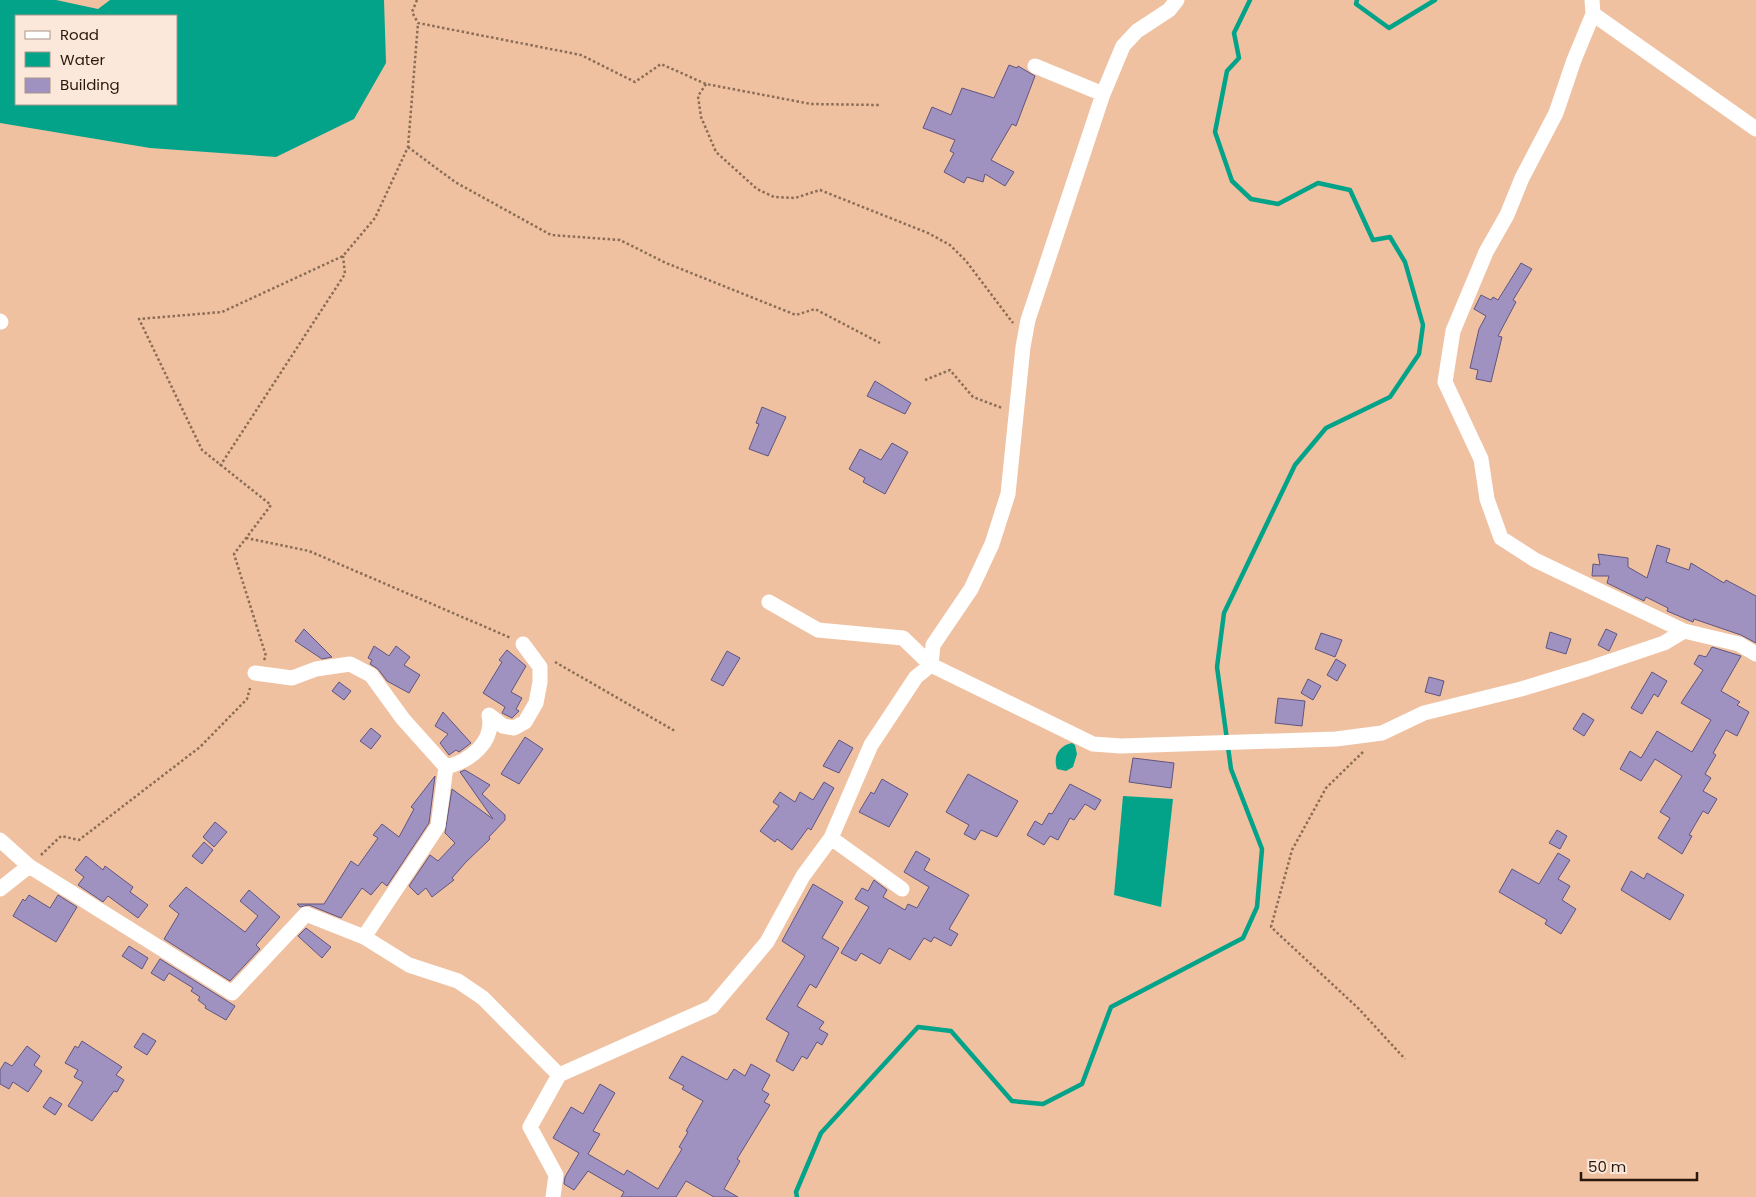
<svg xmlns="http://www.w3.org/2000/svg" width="1756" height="1197" font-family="Poppins,sans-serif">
  <rect width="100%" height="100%" fill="#efc1a1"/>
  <!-- water -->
  <path fill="#03a38a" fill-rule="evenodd" d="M 0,0 L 56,0 L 98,9 L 110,0 L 384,0 L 386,63 L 354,119 L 276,157 L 150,148 L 0,123 ZM 176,16 L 176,104 L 16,104 L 16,16 Z
    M 1072,743 L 1075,745 L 1077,754 L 1073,767 L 1066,771 L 1057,769 C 1053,757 1058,746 1072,743 Z
    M 1123,796 L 1173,799 L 1161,907 L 1114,895 Z"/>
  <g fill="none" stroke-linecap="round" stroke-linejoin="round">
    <!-- stream -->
    <path stroke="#03a38a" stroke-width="4.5" d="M 1357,0 L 1356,4 L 1389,28 L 1435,0
      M 797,1197 L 796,1192 L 821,1133 L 918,1027 L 951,1031 L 1012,1101 L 1043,1104 L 1082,1084 L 1111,1007 L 1243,938 L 1257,907 L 1262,849 L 1231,769 L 1217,667 L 1224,613 L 1295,465 L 1326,428 L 1390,397 L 1419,354 L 1423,325 L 1405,262 L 1390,237 L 1373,240 L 1350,190 L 1318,183 L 1278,204 L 1251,199 L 1232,181 L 1215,132 L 1227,71 L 1239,58 L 1234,33 L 1250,0"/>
  </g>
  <!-- building -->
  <path fill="#9f92c1" stroke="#60557f" d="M 1009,65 L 1017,68 L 1018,66 L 1035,76 L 1016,126 L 1012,124 L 991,160 L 1014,172 L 1005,186 L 985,174 L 983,182 L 967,177 L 964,183 L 944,172 L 954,153 L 950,151 L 955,140 L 923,128 L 932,107 L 951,115 L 962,88 L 994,98 Z
    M 1521,263 L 1532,269 L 1513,300 L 1516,302 L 1498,336 L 1502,337 L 1491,382 L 1476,379 L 1478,370 L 1470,368 L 1479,329 L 1486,316 L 1474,309 L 1481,295 L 1491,300 L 1493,297 L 1498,300 Z
    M 875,381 L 911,403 L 905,414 L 867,396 Z
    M 762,407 L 786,417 L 768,456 L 749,449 L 759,424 L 756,423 Z
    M 892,443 L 908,452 L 885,494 L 863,482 L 865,478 L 849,469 L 860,449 L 881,460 Z
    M 1657,545 L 1670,549 L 1666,562 L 1689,570 L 1691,563 L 1724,583 L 1726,580 L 1756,596 L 1756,643 L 1741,635 L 1694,619 L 1693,622 L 1667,611 L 1668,608 L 1646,597 L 1644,601 L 1607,583 L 1609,576 L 1592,576 L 1593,564 L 1600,565 L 1598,554 L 1628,558 L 1628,567 L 1647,578 Z
    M 304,629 L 332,657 L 322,659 L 295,641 Z
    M 1606,629 L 1617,634 L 1609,651 L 1598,645 Z
    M 1550,632 L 1571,639 L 1566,654 L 1546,648 Z
    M 1321,633 L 1342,640 L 1335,657 L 1315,649 Z
    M 374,646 L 389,656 L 396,646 L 410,657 L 404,665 L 420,675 L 409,693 L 387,681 L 378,669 L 370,664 L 372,660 L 368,658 Z
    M 1712,647 L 1741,656 L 1721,691 L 1740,702 L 1737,705 L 1749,712 L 1737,736 L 1726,730 L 1713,753 L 1716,755 L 1705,774 L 1711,778 L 1703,791 L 1717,799 L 1708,814 L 1703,811 L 1689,835 L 1692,836 L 1682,854 L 1658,838 L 1670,818 L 1660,812 L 1682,776 L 1655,759 L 1641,781 L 1620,769 L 1630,751 L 1641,758 L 1657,731 L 1692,752 L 1711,720 L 1681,703 L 1703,670 L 1694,664 L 1699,655 L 1706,657 Z
    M 507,650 L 526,666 L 511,692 L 522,698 L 516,709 L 519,711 L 512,718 L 502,713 L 505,707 L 483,693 L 502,662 L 499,660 Z
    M 727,651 L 740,658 L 723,686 L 711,680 Z
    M 1336,659 L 1346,665 L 1337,681 L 1327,675 Z
    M 1652,672 L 1667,681 L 1658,697 L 1654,694 L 1642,714 L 1631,708 Z
    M 1429,677 L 1444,681 L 1440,696 L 1425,692 Z
    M 1308,679 L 1321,686 L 1313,700 L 1301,693 Z
    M 339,682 L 351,691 L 344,700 L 332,691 Z
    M 1278,698 L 1305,701 L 1302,726 L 1275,723 Z
    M 443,712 L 471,743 L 459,752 L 456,750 L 449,755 L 440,743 L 448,734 L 435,726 Z
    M 1583,713 L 1594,720 L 1584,736 L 1573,729 Z
    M 371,728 L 381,736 L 371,749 L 360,741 Z
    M 525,737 L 543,749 L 519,784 L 501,774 Z
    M 839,740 L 853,748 L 839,773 L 823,766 Z
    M 1133,758 L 1174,763 L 1171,788 L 1129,782 Z
    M 465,770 L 490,785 L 482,794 L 505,815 L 505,820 L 489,837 L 490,839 L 466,862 L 452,878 L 454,880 L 432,897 L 426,888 L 418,895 L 409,886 L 430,855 L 438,861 L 455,843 L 445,833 L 452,789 L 493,819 L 460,772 Z
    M 968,774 L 1018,801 L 997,837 L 981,830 L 975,840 L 964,834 L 969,825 L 946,812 Z
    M 435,776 L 429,823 L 387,886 L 382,882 L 371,895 L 362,888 L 341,918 L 309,905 L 300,907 L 297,904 L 324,904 L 351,861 L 358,866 L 378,838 L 373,835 L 382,824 L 399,837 L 414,809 L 411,807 Z
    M 882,779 L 908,794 L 889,827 L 859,812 L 871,792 L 874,794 Z
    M 824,782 L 834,788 L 811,830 L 808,828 L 792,850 L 777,839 L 775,842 L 760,831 L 779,806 L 773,802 L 780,792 L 795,802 L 800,792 L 813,800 Z
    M 1070,784 L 1101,800 L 1095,810 L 1085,804 L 1074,820 L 1070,818 L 1058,840 L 1050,836 L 1044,845 L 1027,835 L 1035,821 L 1042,825 L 1049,813 L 1052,814 Z
    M 215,822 L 227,832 L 214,847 L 203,837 Z
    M 1557,830 L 1567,836 L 1560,849 L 1549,843 Z
    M 204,842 L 213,850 L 202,864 L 192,856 Z
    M 916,851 L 930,859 L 924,870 L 969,895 L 949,929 L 958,934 L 951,946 L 934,937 L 931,942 L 924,938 L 910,960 L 889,948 L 880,964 L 861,953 L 856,961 L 841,953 L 869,907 L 855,899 L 862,888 L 868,891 L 874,880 L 887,890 L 883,897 L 905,910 L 908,904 L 917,908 L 929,887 L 904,872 Z
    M 1558,853 L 1570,860 L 1558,879 L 1570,886 L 1562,900 L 1576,909 L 1561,934 L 1545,924 L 1547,920 L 1499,892 L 1512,869 L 1539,884 Z
    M 86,856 L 103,870 L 105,866 L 133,887 L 130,892 L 148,905 L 138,918 L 108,896 L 103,902 L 78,885 L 84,877 L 75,870 Z
    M 1631,871 L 1644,879 L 1647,873 L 1684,895 L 1670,920 L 1621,890 Z
    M 813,884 L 843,902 L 822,938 L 839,948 L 816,988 L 810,984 L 797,1006 L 824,1022 L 819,1029 L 828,1034 L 822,1045 L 817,1042 L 807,1059 L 802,1056 L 793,1071 L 776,1061 L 789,1033 L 766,1019 L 805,956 L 782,941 Z
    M 186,887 L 245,932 L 258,916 L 240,901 L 249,890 L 280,917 L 256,945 L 260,949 L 230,981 L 164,939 L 179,914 L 169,906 Z
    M 29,895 L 50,908 L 58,895 L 77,907 L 56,942 L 13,916 L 23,899 L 25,901 Z
    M 306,928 L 331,947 L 322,958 L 298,936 Z
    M 129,946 L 148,958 L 142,969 L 122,956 Z
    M 160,959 L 235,1006 L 226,1020 L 205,1008 L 206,1006 L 198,1000 L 200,997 L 191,991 L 193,988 L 169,973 L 164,981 L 151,973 Z
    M 143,1033 L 156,1041 L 147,1055 L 134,1047 Z
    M 82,1041 L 122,1067 L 116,1075 L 124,1080 L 117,1092 L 114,1091 L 92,1121 L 68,1106 L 83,1082 L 74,1077 L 78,1070 L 65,1063 L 75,1046 L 78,1048 Z
    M 27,1046 L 40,1056 L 34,1065 L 42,1071 L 28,1092 L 13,1082 L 9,1089 L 0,1084 L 0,1070 L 5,1062 L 12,1066 Z
    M 682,1056 L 727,1080 L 734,1069 L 745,1076 L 751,1064 L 770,1075 L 762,1090 L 769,1094 L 764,1102 L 770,1105 L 737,1159 L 740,1161 L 724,1189 L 738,1197 L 714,1197 L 686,1181 L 676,1197 L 621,1197 L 624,1192 L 588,1171 L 574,1190 L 564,1184 L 565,1177 L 579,1153 L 553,1138 L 571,1107 L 583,1114 L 600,1084 L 615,1093 L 593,1131 L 600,1134 L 588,1154 L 624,1175 L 627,1170 L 658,1189 L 682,1149 L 679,1147 L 688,1132 L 686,1131 L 703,1101 L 682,1089 L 684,1086 L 669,1078 Z
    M 50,1097 L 62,1104 L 55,1115 L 43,1107 Z"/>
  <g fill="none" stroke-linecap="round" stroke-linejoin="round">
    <!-- path -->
    <path stroke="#8b6c55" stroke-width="2.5" stroke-dasharray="2.5 2.5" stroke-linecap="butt" d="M 417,0 L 412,12 L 418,23 L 581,55 L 635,82 L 661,64 L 706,84 L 811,104 L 879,105
      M 706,84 L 698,96 L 701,117 L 716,152 L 757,189 L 774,197 L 795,198 L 820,190 L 928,233 L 950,245 L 966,261 L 1013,323
      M 408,147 L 455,182 L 551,235 L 620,240 L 666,263 L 796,315 L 815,309 L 880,343
      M 925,380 L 950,370 L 973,397 L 1002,408
      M 220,466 L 345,274 L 343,256
      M 246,538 L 309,551 L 511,638
      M 264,660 L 266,656 L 234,554 L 271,505 L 202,450 L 139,319 L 222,312 L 343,256 L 375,218 L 408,147 L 418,23
      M 555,662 L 675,731
      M 1363,752 L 1326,788 L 1292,850 L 1271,927 L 1359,1009 L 1405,1059
      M 41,855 L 61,836 L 79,840 L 200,747 L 247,699 L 250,688"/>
    <!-- minor -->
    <path stroke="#fff" stroke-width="15" d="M 1592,0 L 1593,14 L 1574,60 L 1556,113 L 1522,178 L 1507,215 L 1486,252 L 1453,331 L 1445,382 L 1481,459 L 1487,499 L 1501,538 L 1535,560 L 1684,631
      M 1593,14 L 1756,129
      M 1035,66 L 1103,94
      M 0,321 L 1,322
      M 769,602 L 818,630 L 903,638 L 931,665 L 1093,744 L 1121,746 L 1336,739 L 1382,733 L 1424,713 L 1521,689 L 1587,669 L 1664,643 L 1684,631 L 1739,644 L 1756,654
      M 255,673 L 292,678 L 316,669 L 350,664 L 371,675 L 403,719 L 446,767 L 438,826 L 364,937
      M 446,767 C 470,761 495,742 489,715 L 503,726 L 514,728 L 525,722 L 536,703 L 540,682 L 540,667 L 523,644
      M 831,838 L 902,889
      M 0,840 L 29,866 L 232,993 L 306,914 L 364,937 L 409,965 L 458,981 L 483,998 L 559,1075
      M 0,889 L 29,866
      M 553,1197 L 556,1175 L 530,1127 L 559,1075 L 712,1007 L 767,942 L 803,876 L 831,838 L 871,745 L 916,677 L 931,665 L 933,645 L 971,589 L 992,544 L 1008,494 L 1023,347 L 1028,320 L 1103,94 L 1123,46 L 1137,31 L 1169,10 L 1177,0"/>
  </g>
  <!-- legend -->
  <rect x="15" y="15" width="162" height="90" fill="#fce8db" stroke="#a89588"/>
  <rect x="25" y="31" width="25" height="8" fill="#ffffff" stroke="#a89588"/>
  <text x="60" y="40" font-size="15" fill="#29190c">Road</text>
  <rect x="25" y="52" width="25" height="15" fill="#03a38a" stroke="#a89588"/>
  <text x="60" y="65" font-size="15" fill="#29190c">Water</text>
  <rect x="25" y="78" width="25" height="15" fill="#9f92c1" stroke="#a89588"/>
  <text x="60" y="90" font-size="15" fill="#29190c">Building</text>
  <!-- scale -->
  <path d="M1581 1172v8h116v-8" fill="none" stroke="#29190c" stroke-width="2.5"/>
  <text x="1588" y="1172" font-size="15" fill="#29190c" stroke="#fce8db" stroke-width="4" paint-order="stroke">50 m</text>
</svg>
